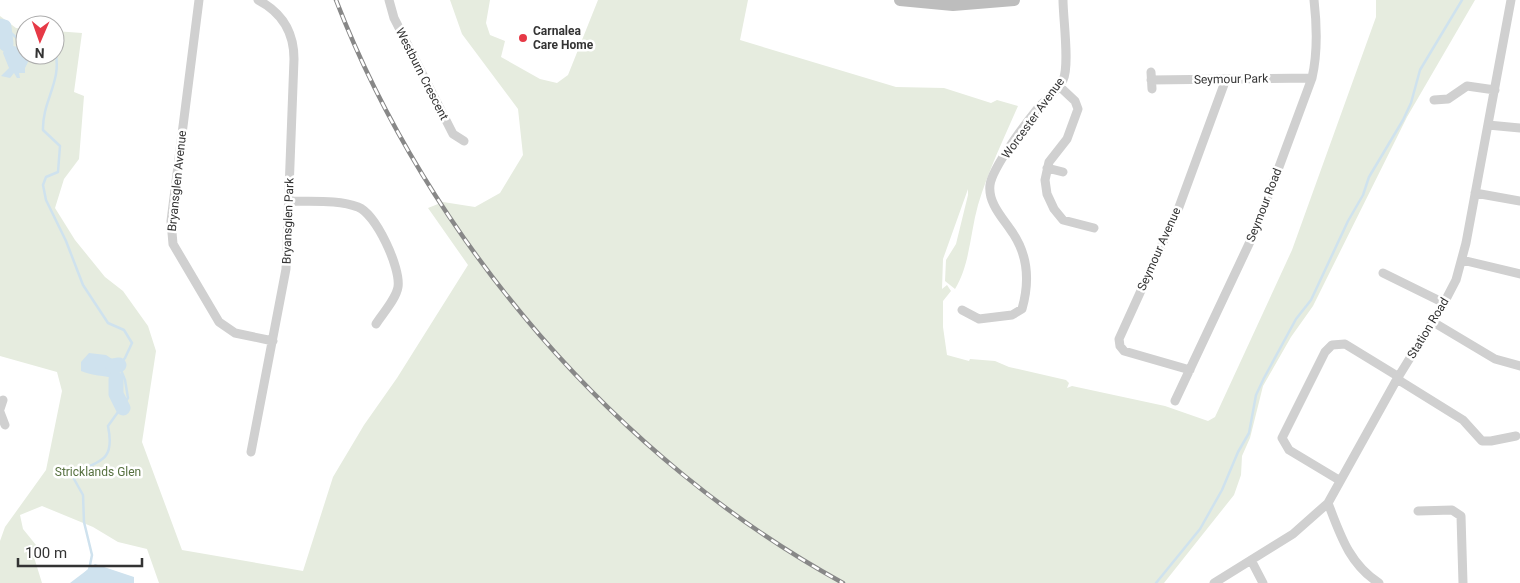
<svg xmlns="http://www.w3.org/2000/svg" width="1520" height="583" font-family="Roboto,sans-serif">
  <rect width="100%" height="100%" fill="#fff"/>
  <!-- green -->
  <path fill="#e6ecdf" d="M 450,0 L 490,0 L 486,23 L 490,35 L 505,41 L 501,57 L 540,79 L 557,83 L 568,75 L 598,0 L 748,0 L 740,40 L 896,87 L 944,88 L 991,103 L 997,100 L 1018,106 C 1004,138 988,171 978,205 C 970,233 970,265 955,289 L 945,281 L 946,260 L 956,244 L 968,195 L 968,189 L 943,259 L 942,289 L 947,285 L 951,291 L 943,301 L 943,327 L 947,355 L 969,361 L 970,359 L 995,361 L 1009,367 L 1066,380 L 1069,383 L 1067,388 L 1072,386 L 1165,406 L 1208,421 L 1215,417 L 1292,250 L 1376,17 L 1376,0 L 1475,0 L 1407,117 L 1313,306 L 1291,337 L 1263,386 L 1250,438 L 1242,456 L 1241,475 L 1234,495 L 1164,583 L 159,583 L 147,549 L 118,542 L 93,527 L 42,506 L 20,515 L 23,529 L 36,545 L 33,554 L 42,583 L 0,583 L 0,541 L 5,527 L 46,470 L 62,391 L 57,372 L 0,356 L 0,16 L 16,28 L 25,29 L 25,55 L 55,55 L 55,31 L 82,33 L 74,92 L 84,96 L 79,159 L 64,179 L 55,208 L 75,240 L 105,277 L 123,291 L 148,326 L 156,351 L 142,442 L 182,550 L 303,571 L 333,477 L 364,425 L 397,378 L 468,265 L 428,208 L 443,202 L 475,207 L 500,193 L 523,155 L 518,109 L 462,34 Z"/>
  <!-- water -->
  <path fill="#cfe2ee" d="M 6,44 L 25,49 L 25,55 L 31,56 L 25,68 L 25,73 L 19,73 L 20,78 L 17,78 L 14,73 L 10,78 L 1,76 L 9,68 L 3,53 Z
    M 89,353 L 106,355 L 112,359 L 116,379 C 104,375 92,376 81,371 L 81,362 Z
    M 95,564 L 134,577 L 134,583 L 70,583 Z"/>
  <g fill="none" stroke-linecap="round" stroke-linejoin="round">
    <!-- stream -->
    <path stroke="#cfe2ee" stroke-width="2.5" d="M 4,27 L 25,45
      M 55,51 C 63,80 42,101 43,130 L 60,146 L 58,172 L 46,177 L 43,185 L 46,200 L 66,241 L 83,285 L 108,323 L 124,330 L 132,343 L 125,358 L 119,365 L 125,380 L 128,398 L 108,426 C 114,455 106,461 79,470 L 74,479 L 83,495 L 84,522 L 92,555 L 89,570 L 85,574
      M 1156,583 L 1200,529 L 1222,490 L 1238,452 L 1249,433 L 1256,395 L 1264,378 L 1296,319 L 1311,300 L 1348,221 L 1363,195 L 1369,177 L 1403,120 L 1411,103 L 1420,70 L 1462,0"/>
    <!-- river -->
    <path stroke="#cfe2ee" stroke-width="15" d="M 0,26 L 4,27 L 6,44
      M 113,366 L 119,365
      M 116,379 L 116,394 L 123,408"/>
    <!-- minor -->
    <path stroke="#d0d0d0" stroke-width="9" d="M 199,0 L 171,221 L 173,244 L 219,322 L 235,333 L 273,341
      M 389,0 L 394,18 L 453,134 L 464,141
      M 1151,72 L 1152,89
      M 1151,80 L 1312,78
      M 1059,86 L 1075,101 L 1078,109 L 1067,139 L 1049,162 L 1045,180 L 1047,194 L 1054,209 L 1063,220 L 1094,228
      M 1434,100 L 1448,99 L 1467,86 L 1495,90
      M 1488,125 L 1520,128
      M 1047,168 L 1063,172
      M 1475,193 L 1520,201
      M 288,201 C 310,202 338,199 358,207 C 376,214 401,268 398,287 C 396,299 383,313 376,324
      M 1462,260 L 1520,274
      M 1383,273 L 1444,303
      M 962,310 L 979,319 L 1012,315 L 1022,309 C 1030,281 1028,253 1010,229 C 1001,216 988,202 990,185 C 992,168 1026,123 1038,108 C 1046,99 1058,91 1063,80 C 1070,66 1063,18 1063,0
      M 1433,322 L 1495,359 L 1520,366
      M 1190,370 L 1124,351 L 1120,346 L 1119,339 L 1179,207 L 1226,79
      M 1397,379 L 1463,420 L 1482,441 L 1491,441 L 1516,436
      M 1175,401 L 1256,229 L 1312,78 C 1318,52 1317,26 1314,0
      M 0,409 L 3,400
      M 0,412 L 5,425
      M 251,452 L 286,269 L 294,59 C 294,32 281,12 258,0
      M 1339,480 L 1289,450 L 1282,438 L 1325,352 L 1332,345 L 1345,344 L 1399,377
      M 1328,503 C 1340,534 1349,564 1379,583
      M 1418,511 L 1452,510 L 1461,516 L 1463,583
      M 1251,560 L 1263,583
      M 1214,583 L 1293,534 L 1328,503 L 1397,379 L 1444,303 L 1456,280 L 1466,243 L 1511,0"/>
    <!-- secondary -->
    <path stroke="#bdbdbd" stroke-width="12" d="M 900,0 L 953,5 L 1014,0"/>
    <!-- rail casing -->
    <g stroke="#888" stroke-width="4.5">
      <path id="rail" d="M 336,0 C 428,239 618,460 843,583"/>
    </g>
    <!-- rail -->
    <use href="#rail" stroke="#fff" stroke-width="2.5" stroke-dasharray="8" stroke-linecap="butt"/>
  </g>
  <!-- markers -->
  <circle fill="#e63946" stroke="#fff" stroke-width="2" cx="523" cy="38" r="5"/>
  <g text-anchor="middle" stroke-width="5" stroke-linejoin="round" paint-order="stroke">
    <!-- poi labels -->
    <g font-size="12" font-weight="bold" fill="#333" stroke="#fff" text-anchor="start">
      <text x="533" y="35">Carnalea<tspan x="533" dy="14">Care Home</tspan></text>
    </g>
    <!-- street labels -->
    <g font-size="12" fill="#333" stroke="#fff">
      <text transform="translate(422 74) rotate(63)" y="4">Westburn Crescent</text>
      <text transform="translate(1231 79) rotate(-1)" y="4">Seymour Park</text>
      <text transform="translate(1033 118) rotate(-54)" y="4">Worcester Avenue</text>
      <text transform="translate(177 181) rotate(-84)" y="4">Bryansglen Avenue</text>
      <text transform="translate(1264 205) rotate(-69)" y="4">Seymour Road</text>
      <text transform="translate(288 221) rotate(-88)" y="4">Bryansglen Park</text>
      <text transform="translate(1159 249) rotate(-66)" y="4">Seymour Avenue</text>
      <text transform="translate(1428 328) rotate(-59)" y="4">Station Road</text>
    </g>
    <!-- park labels -->
    <g font-size="12" fill="#56703f" stroke="#fff">
      <text x="98" y="476">Stricklands Glen</text>
    </g>
  </g>
  <!-- north arrow -->
  <g transform="translate(40 40) rotate(182)"><circle r="24" fill="#ffffff" stroke="#adadad"/>
  <path d="M0-4L9 19L0 12L-9 19Z" fill="#e63946"/>
  <text y="-8" font-size="14" font-weight="bold" text-anchor="middle" fill="#333333">N</text>
  </g>
  <!-- scale -->
  <path d="M18 558v8h124v-8" fill="none" stroke="#333333" stroke-width="2.5"/>
  <text x="25" y="558" font-size="15" fill="#333333" stroke="#ffffff" stroke-width="4" paint-order="stroke">100 m</text>
</svg>
